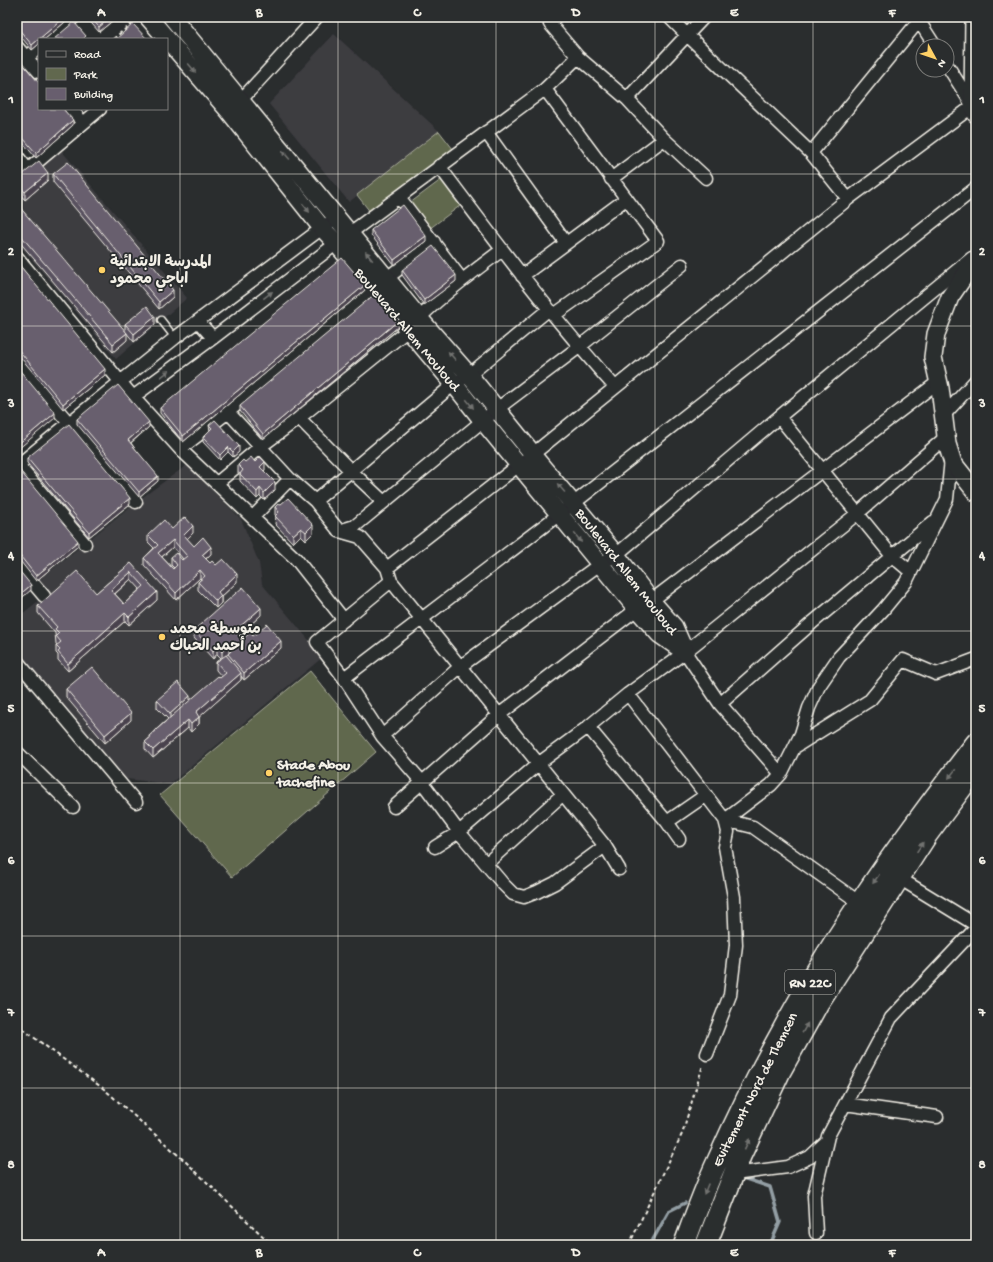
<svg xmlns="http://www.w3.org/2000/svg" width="993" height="1262" font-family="'Gochi Hand','Playpen Sans Arabic',sans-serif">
  <rect width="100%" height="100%" fill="#2a2d2e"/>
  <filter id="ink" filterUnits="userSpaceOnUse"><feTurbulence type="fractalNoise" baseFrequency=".025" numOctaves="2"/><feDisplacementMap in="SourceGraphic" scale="8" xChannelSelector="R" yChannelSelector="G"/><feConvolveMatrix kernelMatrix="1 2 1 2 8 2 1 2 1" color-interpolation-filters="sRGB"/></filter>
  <g filter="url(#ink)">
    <!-- built -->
    <path fill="#3d3c41" d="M 334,34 L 439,131 L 349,202 L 269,104 Z
      M 60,149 L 187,298 L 116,359 L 17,242 L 17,186 Z
      M 187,465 L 241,519 L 259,563 L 262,584 L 323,657 L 170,784 L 118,778 L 17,655 L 17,618 L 47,594 L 36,582 L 136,502 Z"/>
    <!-- green -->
    <path fill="#61684e" stroke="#aaac9b" d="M 439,131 L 453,149 L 371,213 L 357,195 Z
      M 442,179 L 461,205 L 429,229 L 410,203 Z
      M 310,671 L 376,752 L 232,877 L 160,795 Z"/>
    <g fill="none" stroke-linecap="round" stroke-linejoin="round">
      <!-- stream -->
      <path stroke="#939ea4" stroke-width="3.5" d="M 746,1179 L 770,1187 L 780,1222 L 770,1245
        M 650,1245 L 669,1211 L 685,1203"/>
      <!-- service casing -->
      <g stroke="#f4f1e8" stroke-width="9">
        <path id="service" d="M 161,320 L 175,338"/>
      </g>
      <!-- minor casing -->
      <g stroke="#f4f1e8" stroke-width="15">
        <path id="minor" d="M 555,17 L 550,24 L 578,57 L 627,99 L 664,139 L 706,178
          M 669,17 L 687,35 L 811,153 L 848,199
          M 915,17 L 919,21 L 935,46
          M 48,39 L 74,17
          M 17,47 L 39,72
          M 27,58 L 39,47
          M 545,89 L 578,57
          M 627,99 L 704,17
          M 241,100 L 317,17
          M 71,109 L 83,123
          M 486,132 L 566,243
          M 811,153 L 922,17
          M 17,156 L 28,170
          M 439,166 C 496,242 552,317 615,387
          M 17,179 L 100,109
          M 611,179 L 664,139
          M 399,197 L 462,280
          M 17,257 L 133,397 L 180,449 L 296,559 L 344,620
          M 522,276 L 626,199
          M 198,321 L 213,338
          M 17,362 L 136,502
          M 133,397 L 213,338 L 350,233 L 545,89 L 658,241 L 554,315
          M 228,412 L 290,479 L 315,501 L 339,531 L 360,537 L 387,568 L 391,581 L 605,846 L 619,869
          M 943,416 L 976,380
          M 779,417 L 892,556 L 911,572
          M 299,418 L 350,470 L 384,502
          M 180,449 L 228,412 L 375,290 L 387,278 L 434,242
          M 17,464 L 85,544
          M 17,466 L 69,423 L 175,338 L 337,217
          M 217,483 L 260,447 L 299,418 L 408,330 C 436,299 469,275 502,250
          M 315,501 L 454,384 L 469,375 L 548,310
          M 253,517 L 290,479
          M 339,531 L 355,526 L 497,409 L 579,347 L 682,265
          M 17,564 L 44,596
          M 387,568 L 533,454 L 848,199 L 973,106 L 947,65
          M 391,581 L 317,642 L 344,678 L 382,736 L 422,782 L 459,832 L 503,884 L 513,894 L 524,897 L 537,892 L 555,883 L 605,846
          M 685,652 L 720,704 L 781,774
          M 17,661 L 136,802
          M 344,678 L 574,503 L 976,188
          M 628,694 L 725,820 L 728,832 L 725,847 L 734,897 L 736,945 L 730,995 L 707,1054
          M 720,704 L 812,623 L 933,522
          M 588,727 L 667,822 L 679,839
          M 382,736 L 461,666 L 600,564 L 616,555 L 779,417 L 972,258
          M 795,747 L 870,700 L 903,660 L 936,674 L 976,659
          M 17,752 L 73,807
          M 394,807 L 500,714 L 637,609 L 651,601 L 938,382
          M 725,820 L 771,785 L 781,774 L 801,734 L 809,708 L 819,686 L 839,657 L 883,610 L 906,582 L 947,499 L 951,459
          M 725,820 L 753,827 L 860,903
          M 667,822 L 706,795
          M 435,847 L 459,832 L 538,764 L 588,727 L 628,694 L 685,652 L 858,513 L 946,437
          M 486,864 L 563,794
          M 899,878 L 976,925
          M 845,1104 L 937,1117
          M 734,1174 L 788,1167 L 810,1157 L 826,1142
          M 816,1233 L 814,1196 L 828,1136 L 891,1018 L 976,928"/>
      </g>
      <!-- secondary casing -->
      <g stroke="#f4f1e8" stroke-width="20">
        <path id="secondary" d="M 148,17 L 229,111 L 322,228 L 336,243 L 454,384 L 483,421 L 637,609 L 659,634 L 685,652
          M 172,17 L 419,318 L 469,375 L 533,454 L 533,456 L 616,555 L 651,601 L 674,627 L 685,652
          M 974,17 L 973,106 L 976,114
          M 976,259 L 950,297 L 936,334 L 933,357 L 940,388 L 947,444 L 953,463 L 976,492"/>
      </g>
      <!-- trunk casing -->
      <g stroke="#f4f1e8" stroke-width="23">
        <path id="trunk" d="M 684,1245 C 694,1218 704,1190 716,1164 C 736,1119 758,1074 782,1031 C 837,929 905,835 976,743
          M 706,1245 L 741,1155 L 780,1072 L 819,1002 L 927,835 L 976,769"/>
      </g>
      <!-- path -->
      <path stroke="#f4f1e8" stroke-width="2" stroke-dasharray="4 3" stroke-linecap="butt" d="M 113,39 L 134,22
        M 17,1025 L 104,1089 L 187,1163 L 272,1245
        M 629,1245 L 682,1134 L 703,1065"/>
      <!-- service -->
      <use href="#service" stroke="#2a2d2e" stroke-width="6"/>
      <!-- minor -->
      <use href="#minor" stroke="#2a2d2e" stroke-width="12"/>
      <!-- secondary -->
      <use href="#secondary" stroke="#2a2d2e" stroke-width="17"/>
      <!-- trunk -->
      <use href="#trunk" stroke="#2a2d2e" stroke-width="20"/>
    </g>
    <!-- wall -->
    <path fill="#59515f" stroke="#f4f1e8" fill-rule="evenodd" d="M 17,17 L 71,17 L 45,39 L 39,39 L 39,44 L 32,50 L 17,32 Z
      M 86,17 L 117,17 L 99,32 Z
      M 17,57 L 73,125 L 36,158 L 17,136 Z
      M 53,174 L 173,297 L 159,309 L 53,182 Z
      M 17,179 L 48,180 L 25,200 L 17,191 Z
      M 17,204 L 127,340 L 113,352 L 17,239 Z
      M 371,230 L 426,241 L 394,265 L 371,235 Z
      M 17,262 L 105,375 L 63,409 L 17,353 Z
      M 402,270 L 456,281 L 424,305 L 402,275 Z
      M 365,290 L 183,442 L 160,413 L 160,408 Z
      M 125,324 L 155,324 L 134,342 L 125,331 Z
      M 399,326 L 263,439 L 240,411 L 240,406 Z
      M 77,419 L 149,427 L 131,443 L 158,481 L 139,497 L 77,424 Z
      M 209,425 L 239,452 L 233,457 L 228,452 L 220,460 L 203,442 L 203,437 L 210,431 Z
      M 27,458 L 130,504 L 89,537 L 27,463 Z
      M 255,462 L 265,470 L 264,471 L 275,490 L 264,500 L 260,496 L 257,499 L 240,481 L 240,474 L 238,473 L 238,465 Z
      M 17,467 L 78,546 L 36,581 L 17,557 Z
      M 275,507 L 313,533 L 306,540 L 301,535 L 293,543 L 275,524 L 276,516 L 275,515 Z
      M 172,529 L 193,533 L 187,539 L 194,546 L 211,554 L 206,559 L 210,563 L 216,565 L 237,582 L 221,597 L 221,603 L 216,608 L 198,590 L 198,582 L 201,579 L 200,578 L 176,600 L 144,565 L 144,558 L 154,548 L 148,542 L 148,535 ZM 173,547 L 183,559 L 182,560 L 171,557 L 171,565 L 174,568 L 173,569 L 162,557 Z
      M 131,563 L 157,600 L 129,625 L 125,621 L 68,671 L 58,660 L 58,655 L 56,653 L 56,646 L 57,645 L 56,644 L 55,633 L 38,613 L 38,606 L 96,593 ZM 131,579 L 140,589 L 124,604 L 115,594 Z
      M 261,615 L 239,635 L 242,639 L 253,636 L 281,648 L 244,680 L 241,676 L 241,680 L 199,717 L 199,724 L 191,732 L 188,728 L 153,758 L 145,749 L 145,742 L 149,739 L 149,736 L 168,719 L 157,708 L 157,700 L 190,700 L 222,677 L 216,670 L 216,662 L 221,658 L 217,654 L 213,659 L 194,638 L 194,630 Z
      M 66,689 L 131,720 L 105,743 L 66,697 Z"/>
    <!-- shaded-wall -->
    <path fill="#49424d" stroke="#f4f1e8" d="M 65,17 L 71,17 L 45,39 L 39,39 Z
      M 111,17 L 117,17 L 99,32 L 99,27 Z
      M 39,39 L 39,44 L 32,50 L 32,45 Z
      M 73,120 L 73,125 L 36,158 L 36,153 Z
      M 19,163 L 19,168 L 17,170 L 17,164 Z
      M 48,173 L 48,180 L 25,200 L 25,192 Z
      M 426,236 L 426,241 L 394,265 L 394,260 Z
      M 456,275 L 456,281 L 424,305 L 424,300 Z
      M 365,285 L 365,290 L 183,442 L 183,436 Z
      M 173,290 L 173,297 L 159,309 L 159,302 Z
      M 155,317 L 155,324 L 134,342 L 134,334 Z
      M 399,320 L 399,326 L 263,439 L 263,434 Z
      M 127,333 L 127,340 L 113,352 L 113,344 Z
      M 105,369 L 105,375 L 63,409 L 63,404 Z
      M 55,413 L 55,418 L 17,450 L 17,445 Z
      M 149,422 L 149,427 L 128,445 L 128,440 Z
      M 239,446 L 239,452 L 233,457 L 233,452 Z
      M 228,447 L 228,452 L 220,460 L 220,455 Z
      M 265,462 L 265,470 L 260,475 L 260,467 Z
      M 158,476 L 158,481 L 139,497 L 139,492 Z
      M 275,482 L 275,490 L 264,500 L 264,493 Z
      M 260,488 L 260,496 L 257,499 L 257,492 Z
      M 130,498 L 130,504 L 89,537 L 89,532 Z
      M 313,525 L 313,533 L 306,540 L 306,532 Z
      M 193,526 L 193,533 L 184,542 L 184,535 Z
      M 301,528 L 301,535 L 293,543 L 293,535 Z
      M 173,540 L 173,547 L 158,560 L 158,553 Z
      M 78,541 L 78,546 L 36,581 L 36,576 Z
      M 211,547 L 211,554 L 202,562 L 202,555 Z
      M 200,570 L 200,578 L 176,600 L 176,593 Z
      M 131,572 L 131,579 L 111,597 L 111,590 Z
      M 237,574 L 237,582 L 221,597 L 221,603 L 216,608 L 216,601 L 218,592 Z
      M 31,585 L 31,590 L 17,602 L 17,597 Z
      M 157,592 L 157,600 L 129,625 L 129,617 Z
      M 261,608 L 261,615 L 235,639 L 235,631 Z
      M 125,613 L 125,621 L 68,671 L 68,664 Z
      M 281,641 L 281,648 L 244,680 L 244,673 Z
      M 229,645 L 229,653 L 222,659 L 222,652 Z
      M 217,647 L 217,654 L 213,659 L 213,651 Z
      M 241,673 L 241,680 L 196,720 L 196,712 Z
      M 190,696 L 190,704 L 170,722 L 170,714 Z
      M 131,713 L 131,720 L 105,743 L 105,735 Z
      M 199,717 L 199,724 L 191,732 L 191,724 Z
      M 188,720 L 188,728 L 153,758 L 153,750 Z"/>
    <!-- building -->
    <path fill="#685e6e" stroke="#f4f1e8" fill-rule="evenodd" d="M 17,17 L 65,17 L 32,45 L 17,27 Z
      M 90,17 L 111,17 L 99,27 Z
      M 74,22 L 86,36 L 83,39 L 54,39 Z
      M 133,24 L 147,39 L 116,39 Z
      M 17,57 L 39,83 L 39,109 L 63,109 L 73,120 L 36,153 L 17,131 Z
      M 39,161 L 48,173 L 25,192 L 17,183 L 17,179 Z
      M 68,162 L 173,290 L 159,302 L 53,174 Z
      M 17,204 L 127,333 L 113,344 L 17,231 Z
      M 403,205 L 426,236 L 394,260 L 371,230 Z
      M 433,246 L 456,275 L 424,300 L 402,270 Z
      M 342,258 L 365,285 L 183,436 L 160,408 Z
      M 17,262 L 105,369 L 63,404 L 17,348 Z
      M 376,293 L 399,320 L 263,434 L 240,406 Z
      M 147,306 L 155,317 L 134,334 L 125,324 Z
      M 17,367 L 55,413 L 17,445 Z
      M 118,385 L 149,422 L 128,440 L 158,476 L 139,492 L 77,419 Z
      M 215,420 L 239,446 L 233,452 L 228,447 L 220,455 L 203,437 L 212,428 L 209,425 Z
      M 69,424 L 130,498 L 89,532 L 27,458 Z
      M 251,457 L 255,462 L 260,457 L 265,462 L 260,467 L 275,482 L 264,493 L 260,488 L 257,492 L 240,474 L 243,470 L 238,465 L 243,460 L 245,462 Z
      M 17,467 L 78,541 L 36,576 L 17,552 Z
      M 288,498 L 313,525 L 306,532 L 301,528 L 293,535 L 275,516 L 279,512 L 275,507 L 279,503 L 281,504 Z
      M 185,517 L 193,526 L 184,535 L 194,546 L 203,537 L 211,547 L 202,555 L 210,563 L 212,561 L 216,565 L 223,559 L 237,574 L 218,592 L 221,596 L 216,601 L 198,582 L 205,576 L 200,570 L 176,593 L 144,558 L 158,545 L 148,535 L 164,520 L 172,529 ZM 173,540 L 187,556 L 182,560 L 176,553 L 171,557 L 177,565 L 173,569 L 158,553 Z
      M 131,563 L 157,592 L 129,617 L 125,613 L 68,664 L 58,652 L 60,650 L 56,646 L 61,642 L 56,636 L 59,633 L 55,629 L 57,627 L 38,606 L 77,571 L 96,593 ZM 131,572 L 144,586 L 124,604 L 111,590 Z
      M 17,568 L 31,585 L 17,597 Z
      M 243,587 L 261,608 L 235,631 L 242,639 L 250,633 L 253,636 L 267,624 L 281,641 L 244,673 L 228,654 L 233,649 L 229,645 L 222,652 L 217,647 L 213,651 L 194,630 Z
      M 226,655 L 241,673 L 196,712 L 199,717 L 191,724 L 188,720 L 153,750 L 145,742 L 151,737 L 149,736 L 218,676 L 220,678 L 226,673 L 216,662 Z
      M 92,667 L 131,713 L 105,735 L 66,689 Z
      M 178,682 L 190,696 L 170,714 L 157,700 Z"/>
    <!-- one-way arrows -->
    <defs><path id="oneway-solid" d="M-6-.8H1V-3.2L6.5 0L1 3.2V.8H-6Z"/></defs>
    <g fill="#71726f">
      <use href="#oneway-solid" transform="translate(192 68) rotate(50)"/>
      <use href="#oneway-solid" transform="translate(286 155) rotate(-130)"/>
      <use href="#oneway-solid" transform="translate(306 208) rotate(51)"/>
      <use href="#oneway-solid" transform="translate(369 256) rotate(-129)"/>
      <use href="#oneway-solid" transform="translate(268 295) rotate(-38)"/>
      <use href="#oneway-solid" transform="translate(452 356) rotate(-131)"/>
      <use href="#oneway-solid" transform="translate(165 374) rotate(-37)"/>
      <use href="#oneway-solid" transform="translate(470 404) rotate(52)"/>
      <use href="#oneway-solid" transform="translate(561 488) rotate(-131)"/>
      <use href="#oneway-solid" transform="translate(578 538) rotate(51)"/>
      <use href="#oneway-solid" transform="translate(952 774) rotate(128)"/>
      <use href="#oneway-solid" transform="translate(920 847) rotate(-56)"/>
      <use href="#oneway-solid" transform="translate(876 879) rotate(125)"/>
      <use href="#oneway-solid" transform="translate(805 1028) rotate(-61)"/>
      <use href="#oneway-solid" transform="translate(747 1144) rotate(-65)"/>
      <use href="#oneway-solid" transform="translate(706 1189) rotate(112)"/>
    </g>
  </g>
  <!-- grid -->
  <path fill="none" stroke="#f4f1e8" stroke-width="1" stroke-opacity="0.55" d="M 180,17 L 180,1245M 338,17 L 338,1245M 496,17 L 496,1245M 655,17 L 655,1245M 813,17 L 813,1245M 17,174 L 976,174M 17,326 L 976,326M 17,479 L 976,479M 17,631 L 976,631M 17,783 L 976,783M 17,936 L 976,936M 17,1088 L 976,1088"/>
  <!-- markers -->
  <g fill="#ffd166" stroke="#2a2d2e" stroke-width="1.5">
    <circle cx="102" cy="270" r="4"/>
    <circle cx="162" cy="637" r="4"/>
    <circle cx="269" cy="773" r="4"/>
  </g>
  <g text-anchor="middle" stroke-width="3.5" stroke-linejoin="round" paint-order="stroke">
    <!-- shield labels -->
    <rect fill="#2a2d2e" stroke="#b7b6b0" stroke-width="1" x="785" y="970" width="50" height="24" rx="3"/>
    <g font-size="14" font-weight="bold" fill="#f4f1e8">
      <text x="810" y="987">RN 22C</text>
    </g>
    <!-- poi labels -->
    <g font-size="15" font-weight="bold" fill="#f4f1e8" stroke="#2a2d2e" text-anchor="start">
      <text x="110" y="266">المدرسة الابتدائية<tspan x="110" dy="17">اباجي محمود</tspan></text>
      <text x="170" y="633">متوسطة محمد<tspan x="170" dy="17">بن أحمد الحباك</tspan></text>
      <text x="277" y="769">Stade Abou<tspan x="277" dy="17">tachefine</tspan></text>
    </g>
    <!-- street labels -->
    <g font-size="15" fill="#f4f1e8" stroke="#2a2d2e">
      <text transform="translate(408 329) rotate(50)" y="5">Boulevard Allem Mouloud</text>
      <text transform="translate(627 571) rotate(52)" y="5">Boulevard Allem Mouloud</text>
      <text transform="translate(754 1089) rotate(-63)" y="5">Evitement Nord de Tlemcen</text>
    </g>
  </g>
  <!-- margin -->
  <rect width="993" height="1262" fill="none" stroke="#2a2d2e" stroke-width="44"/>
  <!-- legend -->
  <rect x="38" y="38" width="130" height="72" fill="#2a2d2e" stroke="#7b7b78"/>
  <rect x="46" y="51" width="20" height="6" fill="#2a2d2e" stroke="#7b7b78"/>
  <text x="74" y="58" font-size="12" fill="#f4f1e8">Road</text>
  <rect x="46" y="68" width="20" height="12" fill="#61684e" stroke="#7b7b78"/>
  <text x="74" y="78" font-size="12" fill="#f4f1e8">Park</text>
  <rect x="46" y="88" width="20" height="12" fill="#685e6e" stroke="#7b7b78"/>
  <text x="74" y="98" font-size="12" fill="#f4f1e8">Building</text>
  <!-- north arrow -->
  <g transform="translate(935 58) rotate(130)"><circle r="19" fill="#2a2d2e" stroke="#7b7b78"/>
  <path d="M0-3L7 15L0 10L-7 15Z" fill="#ffd166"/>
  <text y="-6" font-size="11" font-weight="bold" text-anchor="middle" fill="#f4f1e8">N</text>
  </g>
  <rect x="22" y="22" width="949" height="1218" fill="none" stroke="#f4f1e8" stroke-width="1.5"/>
  <g font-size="13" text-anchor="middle" font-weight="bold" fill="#f4f1e8">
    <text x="101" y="16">A</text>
    <text x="259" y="16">B</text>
    <text x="417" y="16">C</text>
    <text x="576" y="16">D</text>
    <text x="734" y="16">E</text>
    <text x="892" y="16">F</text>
    <text x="11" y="103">1</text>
    <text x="982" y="103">1</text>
    <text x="11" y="255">2</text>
    <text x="982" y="255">2</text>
    <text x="11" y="407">3</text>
    <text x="982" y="407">3</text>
    <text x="11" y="559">4</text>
    <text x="982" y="559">4</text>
    <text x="11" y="712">5</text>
    <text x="982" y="712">5</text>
    <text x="11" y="864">6</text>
    <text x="982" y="864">6</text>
    <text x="11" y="1016">7</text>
    <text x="982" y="1016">7</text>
    <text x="11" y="1168">8</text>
    <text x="982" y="1168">8</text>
    <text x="101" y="1256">A</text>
    <text x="259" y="1256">B</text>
    <text x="417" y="1256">C</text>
    <text x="576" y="1256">D</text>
    <text x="734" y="1256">E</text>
    <text x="892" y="1256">F</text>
  </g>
</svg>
